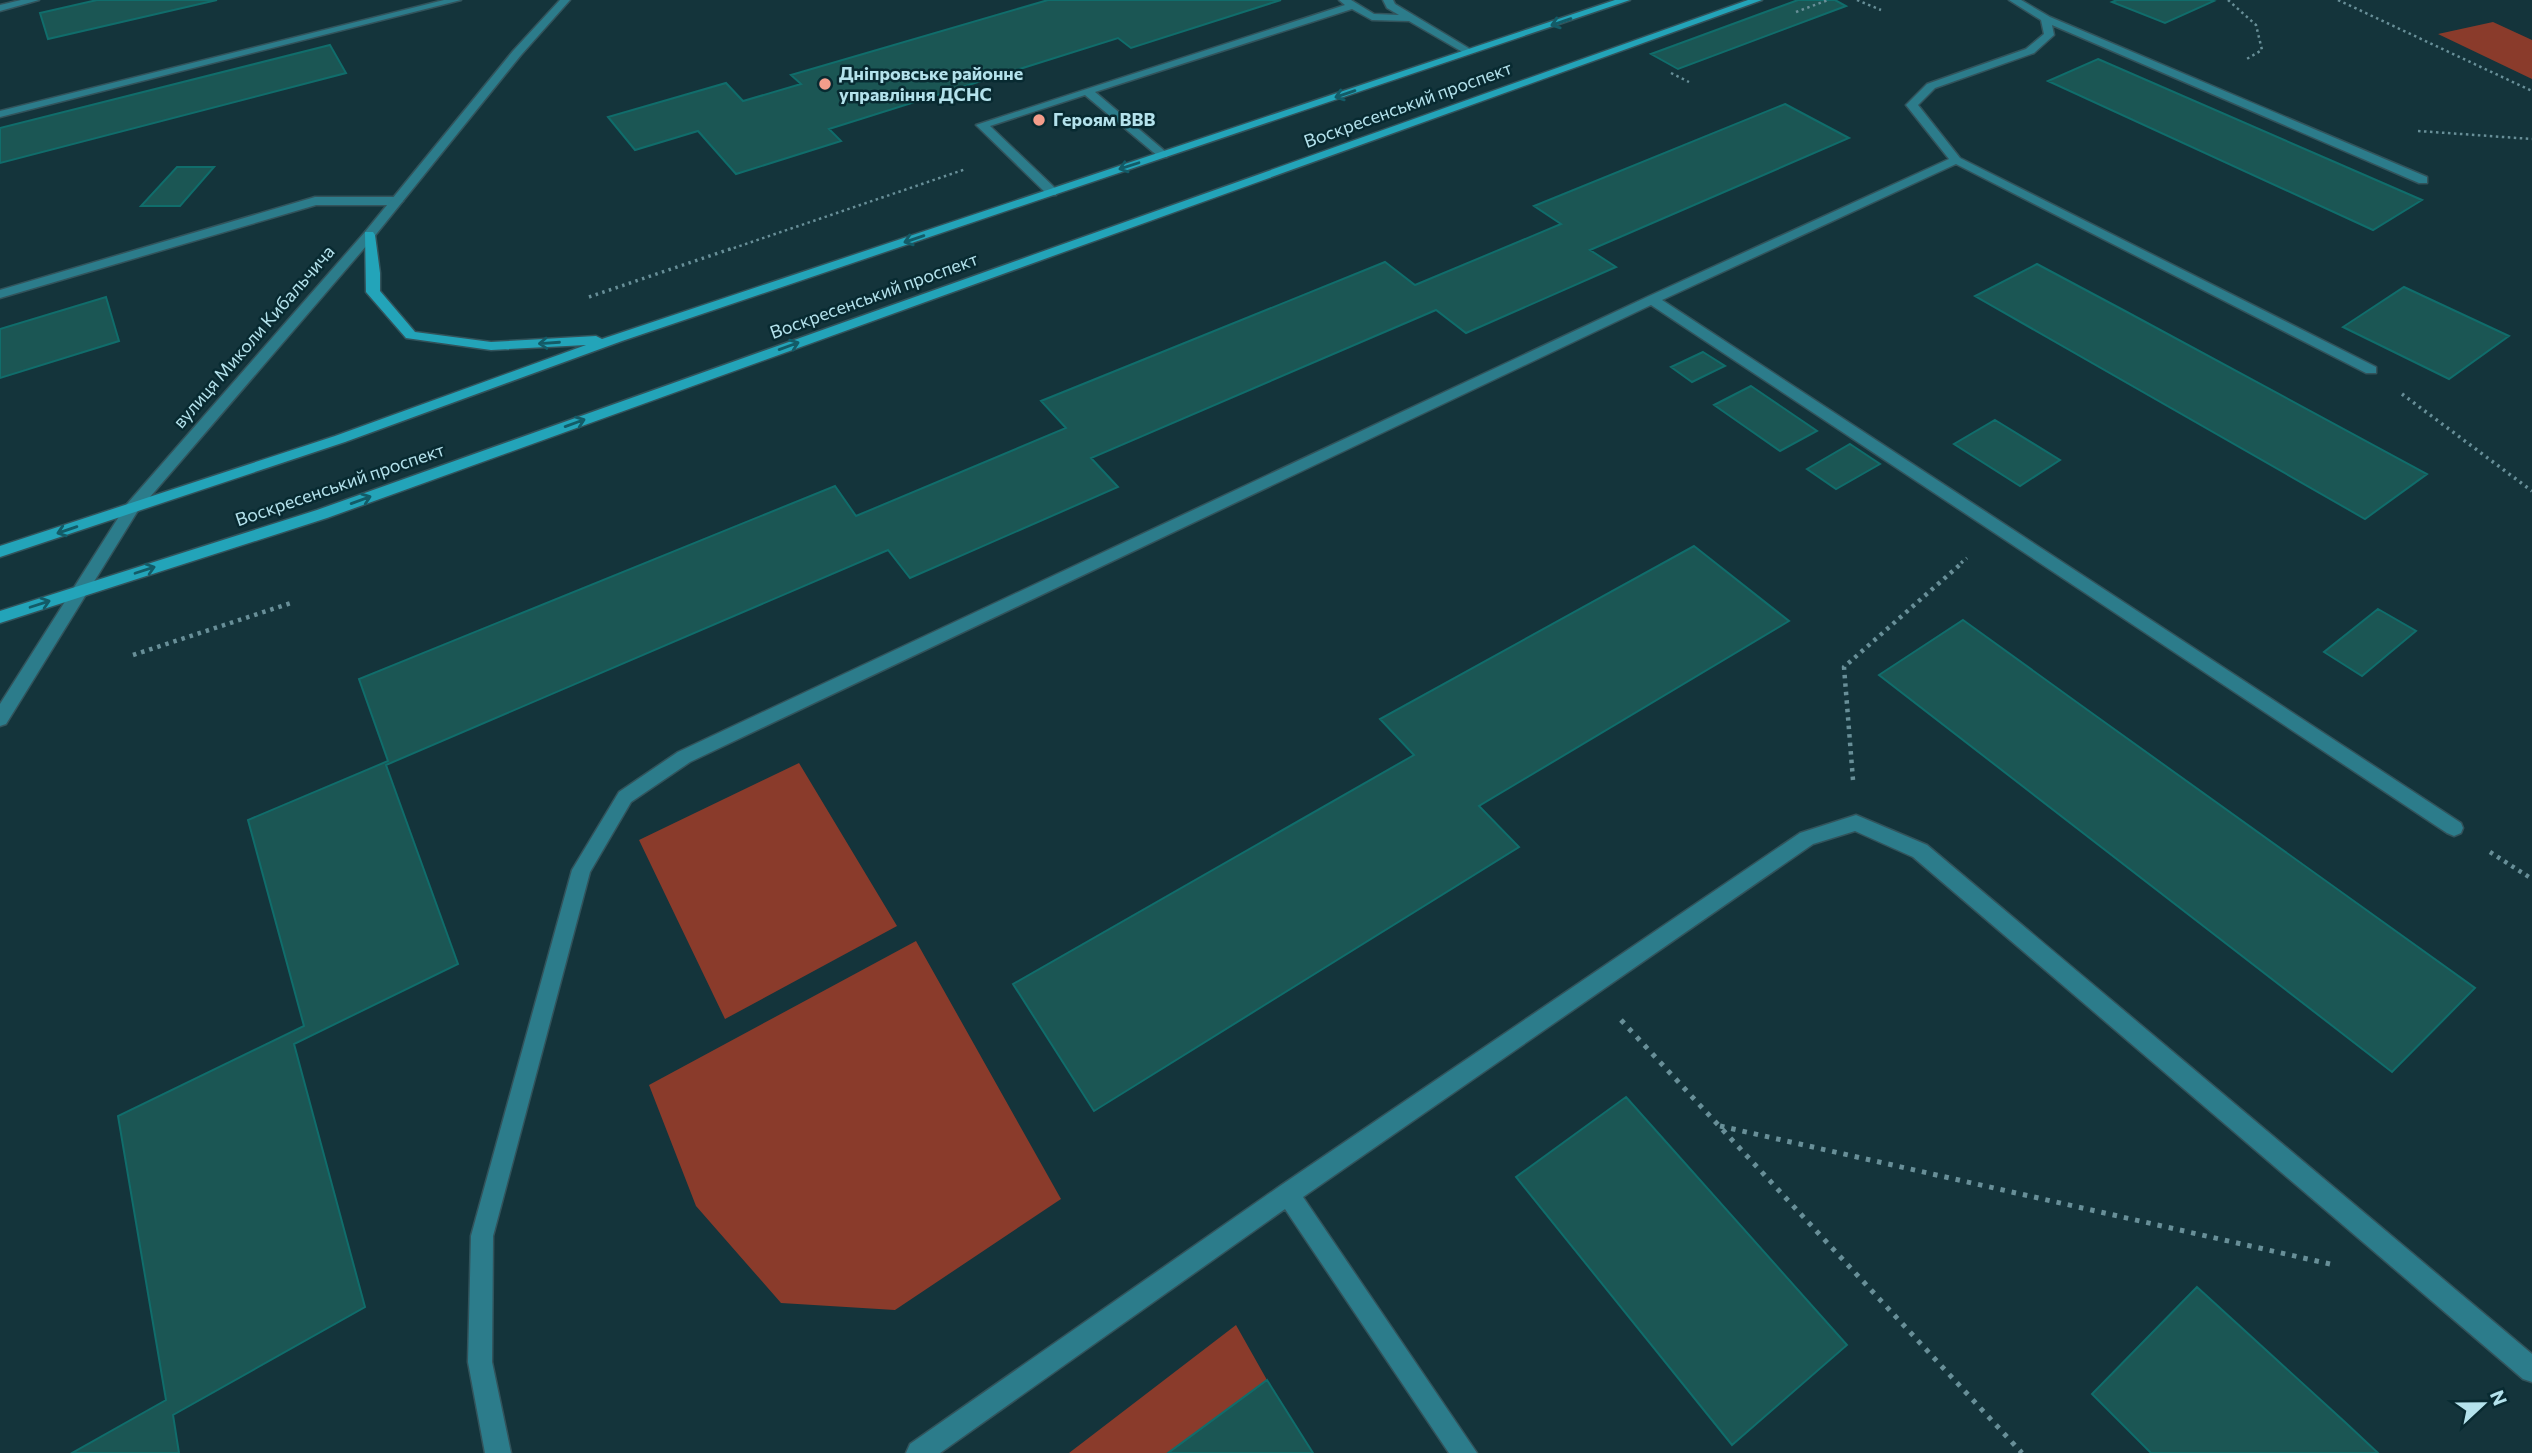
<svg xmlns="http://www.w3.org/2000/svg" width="2532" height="1453" font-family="Commissioner,sans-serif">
  <rect width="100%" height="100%" fill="#14343b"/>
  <!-- green -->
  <path fill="#8a3b2b" d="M 2493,22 L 2532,40 L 2532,79 L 2438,34 Z
    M 799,763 L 897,926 L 725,1019 L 639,840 Z
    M 916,941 L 1061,1199 L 895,1310 L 781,1303 L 696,1206 L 649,1085 Z
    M 1236,1325 L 1267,1380 L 1168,1453 L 1069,1453 Z"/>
  <!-- building -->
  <path fill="#1b5654" stroke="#106d6b" stroke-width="2" d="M 97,0 L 217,0 L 48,39 L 40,13 Z
    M 1048,0 L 1281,0 L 1131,48 L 1118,38 L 829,129 L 841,141 L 736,174 L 698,131 L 635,150 L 608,117 L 726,83 L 743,101 L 801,84 L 791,75 Z
    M 1798,0 L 1835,0 L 1846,6 L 1678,69 L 1651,54 Z
    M 2117,0 L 2211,0 L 2214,1 L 2165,23 L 2112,2 Z
    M 330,45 L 346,73 L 0,163 L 0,128 Z
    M 2098,59 L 2337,163 L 2422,200 L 2373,230 L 2048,81 Z
    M 1785,104 L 1849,138 L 1590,250 L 1616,267 L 1466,333 L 1436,310 L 1091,458 L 1118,487 L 910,578 L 888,550 L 386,765 L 458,964 L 294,1044 L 365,1307 L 173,1415 L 179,1453 L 72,1453 L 166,1400 L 118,1116 L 304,1026 L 248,820 L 388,761 L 359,679 L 835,486 L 856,516 L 1066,428 L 1041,401 L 1385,262 L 1415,285 L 1561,224 L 1534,206 Z
    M 177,167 L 214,167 L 180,206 L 141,206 Z
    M 2037,264 L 2127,312 L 2427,474 L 2365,519 L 1975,296 Z
    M 2404,287 L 2509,336 L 2449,379 L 2343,327 Z
    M 106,297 L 119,341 L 0,378 L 0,329 Z
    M 1703,352 L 1725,366 L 1692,382 L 1671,367 Z
    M 1751,386 L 1817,431 L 1780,451 L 1714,405 Z
    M 1995,420 L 2060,460 L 2020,486 L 1954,444 Z
    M 1850,444 L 1880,464 L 1836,489 L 1807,469 Z
    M 1694,546 L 1789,621 L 1479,806 L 1519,847 L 1094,1111 L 1013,984 L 1414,755 L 1380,719 Z
    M 2378,609 L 2416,631 L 2362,676 L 2324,652 Z
    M 1963,620 L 2082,706 L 2475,988 L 2392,1072 L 1879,675 Z
    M 1626,1097 L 1847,1345 L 1732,1445 L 1516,1177 Z
    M 2197,1287 L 2346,1423 L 2378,1453 L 2151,1453 L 2092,1394 Z
    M 1267,1380 L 1313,1453 L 1168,1453 Z"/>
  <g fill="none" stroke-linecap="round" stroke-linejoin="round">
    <!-- service casing -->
    <g stroke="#32535b" stroke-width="3">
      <path id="service" d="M 21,0 L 39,0 L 0,11 L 0,5 Z
        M 444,0 L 461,0 L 0,117 L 0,111 Z
        M 1339,0 L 1351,0 L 1374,14 L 1399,15 L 1387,8 L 1383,0 L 1393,0 L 1395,4 L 1475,52 L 1466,54 L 1409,21 L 1372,20 L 1352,9 L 1095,92 L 1167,153 L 1167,157 L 1159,157 L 1085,95 L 990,126 L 1056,189 L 1056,195 L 1048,195 L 976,125 L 1345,5 Z
        M 2009,0 L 2021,0 L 2050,17 L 2427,177 L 2427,183 L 2419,183 L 2052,25 L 2054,35 L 2034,53 L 1935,88 L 1918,105 L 1960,158 L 2376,367 L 2376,373 L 2366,373 L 1956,164 L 1662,300 L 2461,823 L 2463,828 L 2461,833 L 2454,836 L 2447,833 L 1651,305 L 690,762 L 631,802 L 590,872 L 493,1236 L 492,1362 L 511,1453 L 485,1453 L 468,1362 L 471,1236 L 572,870 L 619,792 L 678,752 L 1647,297 L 1949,159 L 1906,105 L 1927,84 L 2026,49 L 2044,34 L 2041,20 Z
        M 315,197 L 397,197 L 403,201 L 397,205 L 316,205 L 0,298 L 0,290 Z
        M 1856,815 L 1927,845 L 2532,1354 L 2532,1382 L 2523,1379 L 1913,857 L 1855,831 L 1813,844 L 1303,1197 L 1477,1453 L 1449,1453 L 1285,1209 L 940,1453 L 906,1453 L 910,1444 L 1280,1186 L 1800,833 Z"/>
    </g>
    <!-- tertiary casing -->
    <g stroke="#32535b" stroke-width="3">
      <path id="tertiary" d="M 560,0 L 570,0 L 521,55 L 373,238 L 137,512 L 6,724 L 0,726 L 0,704 L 127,504 L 365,232 L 513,51 Z"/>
    </g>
    <!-- primary casing -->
    <g stroke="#32535b" stroke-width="3">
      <path id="primary" d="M 1615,0 L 1630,0 L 622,341 L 345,442 L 0,557 L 0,546 L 335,436 L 586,345 L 491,350 L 406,338 L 366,292 L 365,232 L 373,232 L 375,235 L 380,273 L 380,291 L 415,332 L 491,342 L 596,336 L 602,339 Z
        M 1748,0 L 1762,0 L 327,518 L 0,623 L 0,611 L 317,510 Z"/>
    </g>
    <!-- path-far3 -->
    <path stroke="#688f98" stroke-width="2.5" stroke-dasharray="2.5 3.5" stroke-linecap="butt" d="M 1857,0 L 1881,10
      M 2228,0 L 2256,25 L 2262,50 L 2245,60
      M 2338,0 L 2532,91
      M 1796,12 L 1828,0
      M 1671,73 L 1689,82
      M 2418,131 L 2532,139
      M 728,250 L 966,169"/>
    <!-- path-far2 -->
    <path stroke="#688f98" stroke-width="3.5" stroke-dasharray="2.5 4.5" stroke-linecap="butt" d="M 589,297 L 733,248
      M 2402,394 L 2532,491
      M 1961,563 L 1967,558"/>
    <!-- path-far1 -->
    <path stroke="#688f98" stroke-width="4.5" stroke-dasharray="3.5 5" stroke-linecap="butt" d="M 133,655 L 291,603
      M 1853,780 L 1844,667 L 1963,562
      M 2490,852 L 2532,879"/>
    <!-- path -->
    <path stroke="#688f98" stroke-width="5" stroke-dasharray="4.5 7" stroke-linecap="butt" d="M 1621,1020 L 2022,1453
      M 1720,1126 L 2330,1264"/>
    <!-- service -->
    <use href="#service" fill="#2c7c8b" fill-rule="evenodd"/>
    <!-- tertiary -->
    <use href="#tertiary" fill="#2c7c8b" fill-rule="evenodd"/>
    <!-- primary -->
    <use href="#primary" fill="#23a4b9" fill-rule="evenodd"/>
  </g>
  <!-- one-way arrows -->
  <defs><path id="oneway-shaft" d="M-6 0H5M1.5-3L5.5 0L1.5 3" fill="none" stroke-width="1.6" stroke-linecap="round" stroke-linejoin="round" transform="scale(1.75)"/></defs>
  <g stroke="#135b67">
    <use href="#oneway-shaft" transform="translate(1561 22) rotate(161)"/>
    <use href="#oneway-shaft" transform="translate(1345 94) rotate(161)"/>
    <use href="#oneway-shaft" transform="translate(1129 166) rotate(162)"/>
    <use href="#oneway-shaft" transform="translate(914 239) rotate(161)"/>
    <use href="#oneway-shaft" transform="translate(549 343) rotate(176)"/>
    <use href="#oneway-shaft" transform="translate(789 346) rotate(-20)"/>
    <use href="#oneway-shaft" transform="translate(575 423) rotate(-20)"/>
    <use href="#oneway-shaft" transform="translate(361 500) rotate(-20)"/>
    <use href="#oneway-shaft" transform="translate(67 530) rotate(161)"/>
    <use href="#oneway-shaft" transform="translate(145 570) rotate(-18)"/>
    <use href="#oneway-shaft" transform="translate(40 604) rotate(-18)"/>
  </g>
  <!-- markers -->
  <g fill="#f49d8b" stroke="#082a31" stroke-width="2.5">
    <circle cx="825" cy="84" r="7"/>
    <circle cx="1039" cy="120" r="7"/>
  </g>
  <g text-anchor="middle" stroke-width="5" stroke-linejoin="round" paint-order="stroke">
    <!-- far-poi labels -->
    <g font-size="18" font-weight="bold" fill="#b4e2ec" stroke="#082a31" text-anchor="start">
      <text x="839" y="80">Дніпровське районне<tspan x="839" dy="21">управління ДСНС</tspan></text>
      <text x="1053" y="126">Героям ВВВ</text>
    </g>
    <!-- far-street labels -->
    <g font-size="18" fill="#b4e2ec" stroke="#082a31">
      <text transform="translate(1408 105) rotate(-20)" y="6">Воскресенський проспект</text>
      <text transform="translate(874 296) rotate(-20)" y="6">Воскресенський проспект</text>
      <text transform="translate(254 337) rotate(-49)" y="6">вулиця Миколи Кибальчича</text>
      <text transform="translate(340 485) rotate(-19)" y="6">Воскресенський проспект</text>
    </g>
  </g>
  <!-- north arrow -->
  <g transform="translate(2483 1404) rotate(68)" stroke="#082a31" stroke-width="5" paint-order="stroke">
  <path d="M0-5L12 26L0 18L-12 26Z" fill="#b4e2ec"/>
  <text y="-10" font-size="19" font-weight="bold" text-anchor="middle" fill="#b4e2ec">N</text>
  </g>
</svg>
